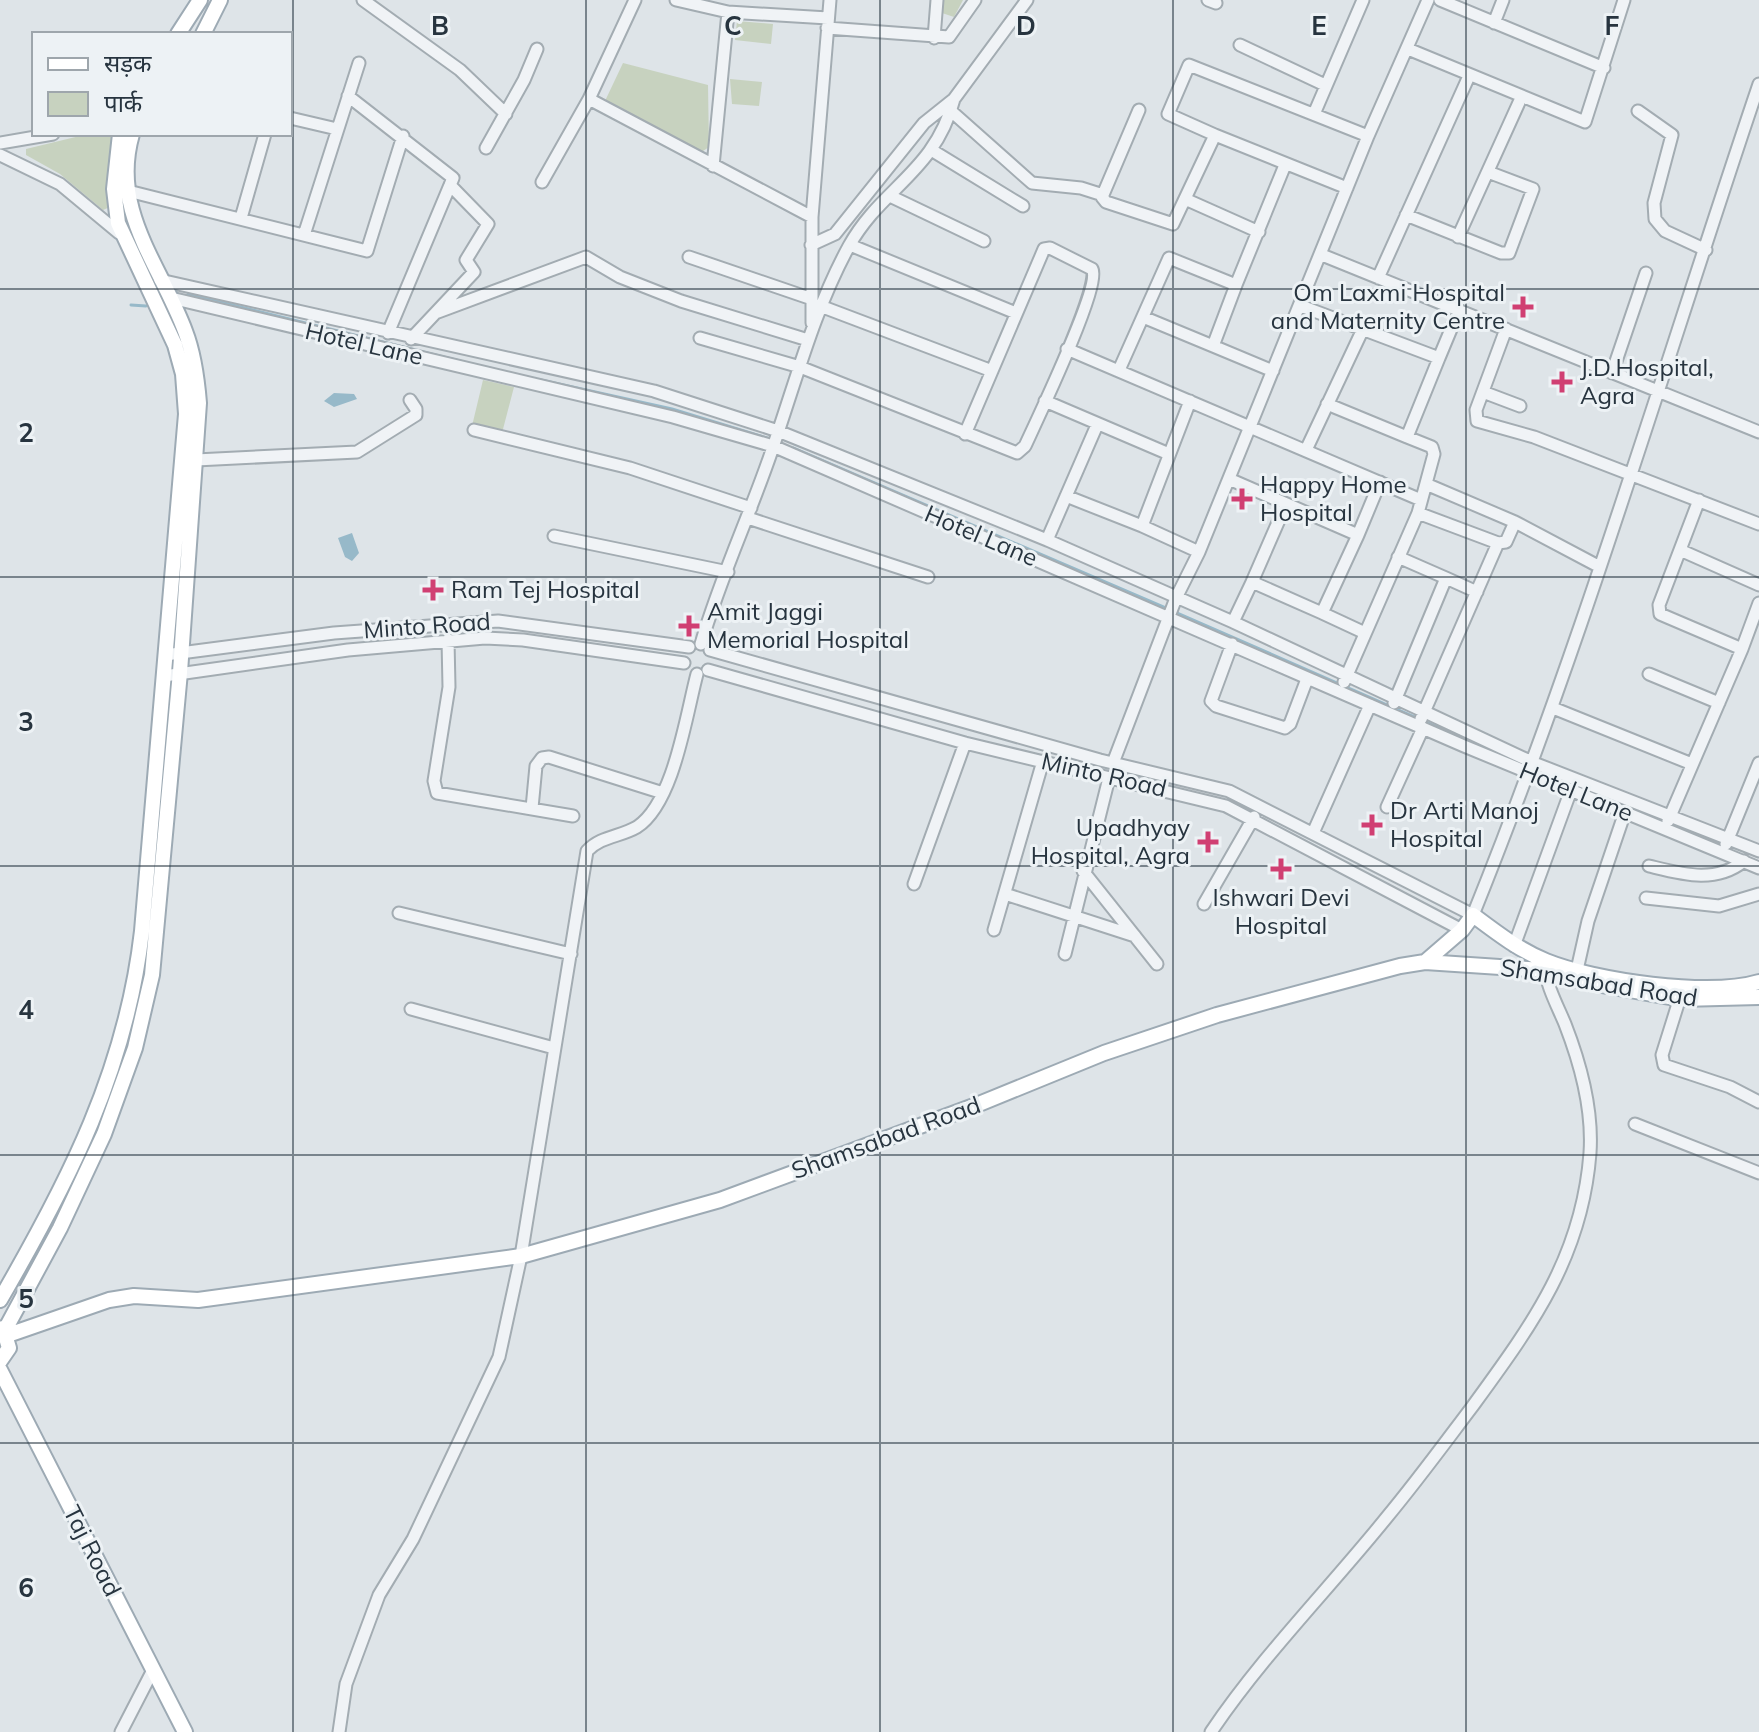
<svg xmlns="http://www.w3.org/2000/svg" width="1759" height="1732" font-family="Mulish,'Noto Sans Devanagari',sans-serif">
  <rect width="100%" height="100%" fill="#dee4e8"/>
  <!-- green -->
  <path fill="#c7d2bf" d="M 943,0 L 963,0 L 954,17 L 942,13 Z
    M 737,21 L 773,24 L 771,44 L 735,40 Z
    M 623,63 L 708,85 L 709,147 L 700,153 L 605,101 Z
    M 730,79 L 762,82 L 759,106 L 732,104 Z
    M 88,134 L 113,134 L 108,167 L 110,207 L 103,210 L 60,174 L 26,155 L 26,149 Z
    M 483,380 L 514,387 L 502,433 L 472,426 Z"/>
  <!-- water -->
  <path fill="#97b9c9" d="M 334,393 L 354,394 L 357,399 L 334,407 L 324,401 Z
    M 352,533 L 359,553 L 352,561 L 345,557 L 338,538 Z"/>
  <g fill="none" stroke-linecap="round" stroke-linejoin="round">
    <!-- stream -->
    <path stroke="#97b9c9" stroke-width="3" d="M 188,294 L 464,362
      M 131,305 L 146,306
      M 541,380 L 672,409 L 767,438
      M 793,448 L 1168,609
      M 1175,612 L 1417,718
      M 1424,721 L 1527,766"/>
    <!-- minor casing -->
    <g stroke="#a3acb2" stroke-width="15">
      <path id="minor" d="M 363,0 L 460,70 L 506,114
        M 635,0 L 589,99 L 812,217
        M 676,0 L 728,12 L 828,18
        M 1208,0 L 1216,3
        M 1440,0 L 1604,68
        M 1494,23 L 1503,0
        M 827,28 L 949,37 L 975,0
        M 934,38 L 937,0
        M 1240,45 L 1325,85
        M 1408,49 L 1585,122 L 1624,0
        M 348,96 L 453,178 L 388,333
        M 1139,110 L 1102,197 L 1106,202 L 1173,224 L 1215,135 L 1347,188
        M 951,111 L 1032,183 L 1081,188 L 1103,195
        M 1638,111 L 1672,135 L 1654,203 L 1655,219 L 1665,231 L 1706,250
        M 1314,114 L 1363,0
        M 290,118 L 337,129
        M 1215,135 L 1168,114 L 1189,65 L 1368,136
        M 0,143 L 53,134
        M 486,148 L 524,80 L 537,49
        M 933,151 L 1023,206
        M 0,155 L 60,184 L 119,233
        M 713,166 L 728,12
        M 542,182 L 589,99
        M 128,191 L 367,251 L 403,136
        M 892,197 L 984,241
        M 1185,199 L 1259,232
        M 1406,215 L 1501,253 L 1509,253 L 1533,189 L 1488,172
        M 241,218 L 265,134
        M 304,235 L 359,63
        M 1458,237 L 1521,98
        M 811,245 L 835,234 L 924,123 L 954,99 L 1027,0
        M 850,245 L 1016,313
        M 1322,255 L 1759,432
        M 689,257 L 812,299
        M 1378,278 L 1469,76
        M 160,280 L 654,391 L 778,431 L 1047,540 L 1233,622 L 1534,763 L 1759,851
        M 1236,285 L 1285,165
        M 171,298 L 673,417 L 773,446 L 1464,746 L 1759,868
        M 1301,306 L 1439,358 L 1407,437 L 1327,404
        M 823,307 L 992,371
        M 438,312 L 586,257 L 620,277 L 681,301 L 808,340
        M 1143,317 L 1213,346
        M 812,323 L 812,217 L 830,0
        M 1506,329 L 1476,410 L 1477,421 L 1534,437 L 1759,524
        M 700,338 L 800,367 L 1017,453 L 1025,446 C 1036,422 1102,284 1092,269 L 1050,248 L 1044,249 L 965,434
        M 411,339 L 474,272 L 466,260 L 488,224 L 450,185
        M 1067,349 L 1421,500
        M 1439,358 L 1459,310
        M 1119,370 L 1169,258 L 1236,285 L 1213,346 L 1273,371
        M 1612,373 L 1646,273
        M 1483,392 L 1520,406
        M 1045,401 L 1169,454
        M 1190,401 L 1142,526 L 1199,552
        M 474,430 L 630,468 L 751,508
        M 1306,450 L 1363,329
        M 196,460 L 357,452 L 416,415 L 416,409 L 410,400
        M 1229,479 L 1358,535 L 1380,482
        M 1426,484 L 1515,522 L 1600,567
        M 1066,496 L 1142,526
        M 1699,500 L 1659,605 L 1660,614 L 1742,649 L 1759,603
        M 1286,504 L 1252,582 L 1322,613
        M 1418,513 L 1498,543
        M 748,518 L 928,577
        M 1358,535 L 1322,613 L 1365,633
        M 554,536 L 728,572
        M 1047,540 L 1097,425
        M 1680,550 L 1759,585
        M 1446,578 L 1477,592
        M 1233,622 L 1252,582
        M 448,640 L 449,687 L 434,781 L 437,793 L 573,816
        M 701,644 C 720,578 750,515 772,450 C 796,381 814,310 849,246 C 881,188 935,172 954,99
        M 1232,644 L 1211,701 L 1216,706 L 1285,728 L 1290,724 L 1307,679
        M 710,650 L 1100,760 L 1229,791 L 1473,915 C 1583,643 1665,362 1759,84
        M 165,655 L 334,633 L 498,621 L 689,647
        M 708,670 L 965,743 L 1226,806 L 1462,930
        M 1649,674 L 1719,703
        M 164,676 L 348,650 L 485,638 L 523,640 L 684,663
        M 1344,682 L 1418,513 L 1434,454 L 1432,447 L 1407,437
        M 1394,703 L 1446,578 L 1398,557
        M 1553,708 L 1692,764
        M 1421,719 L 1498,543 L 1506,542 L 1515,522
        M 1113,763 L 1176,598 L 1199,552 L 1368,136 L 1428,0
        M 1387,807 L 1423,728
        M 532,808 L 536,766 L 542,758 L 549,757 L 663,793
        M 1668,821 L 1742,649
        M 1313,833 L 1370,705
        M 1726,844 L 1759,763
        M 1649,866 C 1682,874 1715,884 1744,861
        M 1083,871 L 1157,964
        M 914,884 L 965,743
        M 1005,894 L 1135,936
        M 1646,898 L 1719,906 L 1759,894
        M 1204,904 L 1254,817
        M 399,913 L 571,954
        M 994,930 L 1043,761
        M 1514,946 L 1571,790
        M 1065,954 L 1109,778
        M 1577,970 L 1588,921 L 1625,812
        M 1682,991 L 1662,1055 L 1664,1065 L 1730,1087 L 1759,1102
        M 411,1009 L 554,1048
        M 1635,1124 L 1759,1173
        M 121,1732 L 153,1670
        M 339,1732 L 346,1684 L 379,1595 L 413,1539 L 499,1357 L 521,1256 L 587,851 C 601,836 620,837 637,827 C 674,803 686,715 697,674
        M 1211,1732 C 1263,1655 1329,1589 1387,1517 C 1417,1481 1444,1444 1472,1407 C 1531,1326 1582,1258 1590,1153 C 1593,1109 1581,1065 1565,1024 C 1558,1007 1546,985 1545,967"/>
    </g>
    <!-- major casing -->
    <g stroke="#9daab4" stroke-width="18">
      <path id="major" d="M 178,34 L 200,0
        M 203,34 L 220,0
        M 1425,962 L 1462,930 L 1473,915 C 1497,933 1519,950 1546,961 C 1595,981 1709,997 1759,982
        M 0,1300 C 69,1181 126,1070 142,931 L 186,414 L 183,374 L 175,345 L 118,223 L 114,189 L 120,134
        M 5,1330 L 60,1228 L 104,1134 L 135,1048 L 152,975 L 180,672 L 199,403 C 197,378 194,354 185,331 C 160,264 110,210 132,134
        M 8,1335 L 109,1300 L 134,1296 L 198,1300 L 521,1256 L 720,1200 L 974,1106 L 1104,1053 L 1217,1015 L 1400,966 L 1425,962 L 1544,970 L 1590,983 L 1681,999 L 1759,997
        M 0,1361 L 9,1348 L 3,1328
        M 0,1370 L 185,1732"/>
    </g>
    <!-- minor -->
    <use href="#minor" stroke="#f0f3f6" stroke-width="11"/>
    <!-- major -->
    <use href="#major" stroke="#fff" stroke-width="14"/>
  </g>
  <!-- grid -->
  <path fill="none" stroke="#27343f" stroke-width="2" stroke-opacity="0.55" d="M 293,0 L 293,1732M 586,0 L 586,1732M 880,0 L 880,1732M 1173,0 L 1173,1732M 1466,0 L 1466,1732M 0,289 L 1759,289M 0,577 L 1759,577M 0,866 L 1759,866M 0,1155 L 1759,1155M 0,1443 L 1759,1443"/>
  <!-- markers -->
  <g fill="#d03f72" stroke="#edf2f5" stroke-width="3">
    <path d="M1519 295h8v8h8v8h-8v8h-8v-8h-8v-8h8z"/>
    <path d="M1558 370h8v8h8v8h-8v8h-8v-8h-8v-8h8z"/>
    <path d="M1238 487h8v8h8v8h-8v8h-8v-8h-8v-8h8z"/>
    <path d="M429 578h8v8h8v8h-8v8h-8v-8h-8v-8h8z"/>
    <path d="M685 614h8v8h8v8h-8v8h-8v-8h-8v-8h8z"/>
    <path d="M1368 813h8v8h8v8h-8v8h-8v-8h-8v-8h8z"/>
    <path d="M1204 830h8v8h8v8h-8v8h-8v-8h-8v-8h8z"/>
    <path d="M1277 857h8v8h8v8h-8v8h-8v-8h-8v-8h8z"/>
  </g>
  <g text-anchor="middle" stroke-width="6" stroke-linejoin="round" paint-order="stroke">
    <!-- poi labels -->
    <g font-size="24" fill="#27343f" stroke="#edf2f5" text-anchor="start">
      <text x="1505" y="301" text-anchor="end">Om Laxmi Hospital<tspan x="1505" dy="28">and Maternity Centre</tspan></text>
      <text x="1580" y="376">J.D.Hospital,<tspan x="1580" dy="28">Agra</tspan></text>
      <text x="1260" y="493">Happy Home<tspan x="1260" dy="28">Hospital</tspan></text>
      <text x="451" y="598">Ram Tej Hospital</text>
      <text x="707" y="620">Amit Jaggi<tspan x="707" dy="28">Memorial Hospital</tspan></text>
      <text x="1390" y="819">Dr Arti Manoj<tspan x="1390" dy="28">Hospital</tspan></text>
      <text x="1190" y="836" text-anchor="end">Upadhyay<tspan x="1190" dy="28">Hospital, Agra</tspan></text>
      <text x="1281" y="906" text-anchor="middle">Ishwari Devi<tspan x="1281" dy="28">Hospital</tspan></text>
    </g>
    <!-- street labels -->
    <g font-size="24" fill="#27343f" stroke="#edf2f5">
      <text transform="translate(364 344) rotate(13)" y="8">Hotel Lane</text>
      <text transform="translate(981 536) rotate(23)" y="8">Hotel Lane</text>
      <text transform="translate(427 626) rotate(-4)" y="8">Minto Road</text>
      <text transform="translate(1104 775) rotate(13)" y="8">Minto Road</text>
      <text transform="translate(1576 792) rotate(22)" y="8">Hotel Lane</text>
      <text transform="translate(1599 983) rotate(9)" y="8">Shamsabad Road</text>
      <text transform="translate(886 1138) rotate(-20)" y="8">Shamsabad Road</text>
      <text transform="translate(92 1551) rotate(63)" y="8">Taj Road</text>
    </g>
  </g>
  <g font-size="26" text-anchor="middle" font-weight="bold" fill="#27343f" stroke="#edf2f5" stroke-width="6" stroke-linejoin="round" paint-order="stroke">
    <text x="440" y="35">B</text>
    <text x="733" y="35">C</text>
    <text x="1026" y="35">D</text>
    <text x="1319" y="35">E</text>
    <text x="1612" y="35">F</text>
    <text x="26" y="442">2</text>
    <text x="26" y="731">3</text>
    <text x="26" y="1019">4</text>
    <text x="26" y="1308">5</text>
    <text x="26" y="1597">6</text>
  </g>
  <!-- legend -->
  <rect x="32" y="32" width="260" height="104" fill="#edf2f5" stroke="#9ea6ac" stroke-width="2"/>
  <rect x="48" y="58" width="40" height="12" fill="#ffffff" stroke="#9ea6ac" stroke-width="2"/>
  <text x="104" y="72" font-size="24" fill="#27343f">सड़क</text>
  <rect x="48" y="92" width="40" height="24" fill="#c7d2bf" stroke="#9ea6ac" stroke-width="2"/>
  <text x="104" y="112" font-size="24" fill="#27343f">पार्क</text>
</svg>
